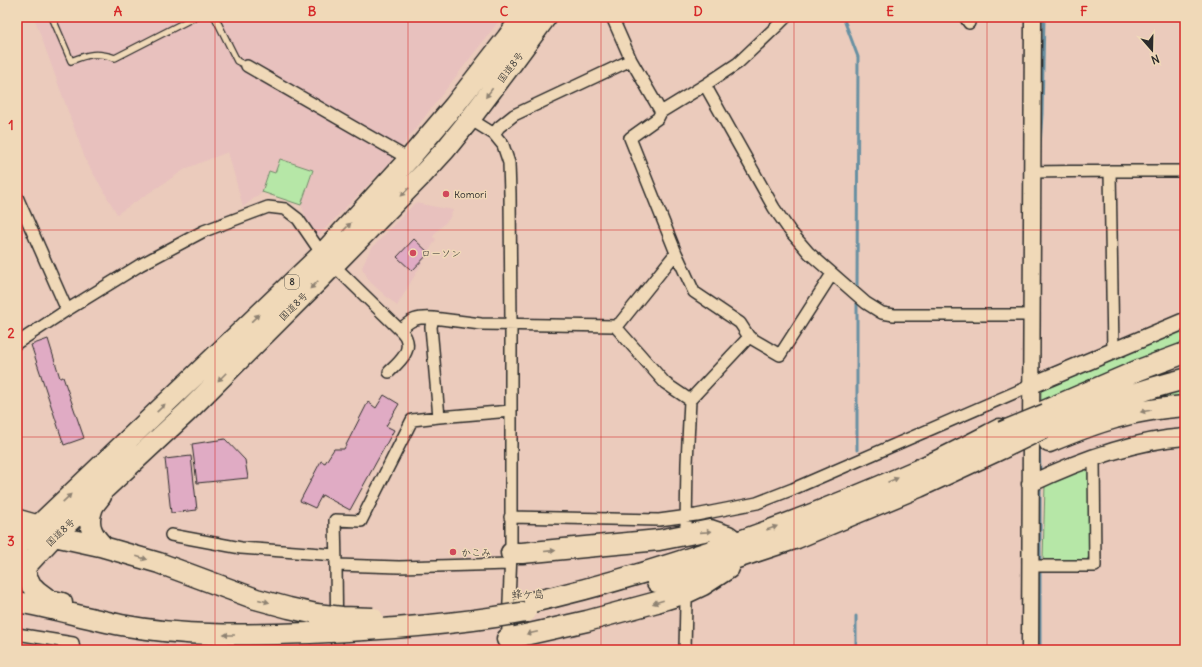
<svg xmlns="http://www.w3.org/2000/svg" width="1202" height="667" font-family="Delius,'Klee One',sans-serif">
  <rect width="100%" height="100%" fill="#ebcbbc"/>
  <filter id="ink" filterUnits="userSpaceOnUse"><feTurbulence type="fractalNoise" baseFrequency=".025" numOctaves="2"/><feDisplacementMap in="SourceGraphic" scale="8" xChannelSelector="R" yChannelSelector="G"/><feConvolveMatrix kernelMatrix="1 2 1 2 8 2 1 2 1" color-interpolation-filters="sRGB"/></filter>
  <g filter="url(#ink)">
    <!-- built -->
    <path fill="#e8c1be" d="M 34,17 L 502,17 L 389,163 L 315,239 L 301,205 L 313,170 L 275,173 L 269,172 L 262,192 L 243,207 L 228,152 L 187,168 L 117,214 L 86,161 Z
      M 415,203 L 453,210 L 449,219 L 436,232 L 433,237 L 436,239 L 397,306 L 370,282 L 362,268 L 370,250 Z"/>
    <!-- green -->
    <path fill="#b6e7a7" stroke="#708969" d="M 280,159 L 313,170 L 301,205 L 262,192 L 269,171 L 275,173 Z
      M 1178,331 C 1185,335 1185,338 1185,345 L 1041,403 L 1041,384 Z
      M 1185,388 L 1185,399 L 1138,405 L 1159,395 Z
      M 1084,469 L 1090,473 L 1089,555 L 1088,558 L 1084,562 L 1043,560 L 1045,485 Z"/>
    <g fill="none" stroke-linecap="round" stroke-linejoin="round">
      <!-- stream -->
      <path stroke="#6890a2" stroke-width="3" d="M 843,17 L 858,57 L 857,290
        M 1039,163 L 1042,114 L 1044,17
        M 1039,439 L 1040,473
        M 857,450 L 857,300
        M 1040,485 L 1040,563
        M 856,650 L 856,616
        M 1040,650 L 1040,569"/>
    </g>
    <!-- building -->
    <path fill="#e0abc4" stroke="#2b2b2b" d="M 414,239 L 429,253 L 412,271 L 397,257 Z
      M 48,339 L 60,378 L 63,377 L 84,438 L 64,445 L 31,345 Z
      M 384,395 L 399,404 L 386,426 L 394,430 L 350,510 L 322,495 L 315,508 L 300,501 L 321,461 L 325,463 L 334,449 L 344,449 L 368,402 L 376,408 Z
      M 225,439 L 245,460 L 248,478 L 197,483 L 192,444 Z
      M 191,456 L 197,510 L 171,513 L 165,459 Z"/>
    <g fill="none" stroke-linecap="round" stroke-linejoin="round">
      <!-- lane casing -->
      <g stroke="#2b2b2b" stroke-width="8">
        <path id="lane" d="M 52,17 L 71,61 C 88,54 97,52 115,58 L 195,17
          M 215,17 L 237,61 L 247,66"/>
      </g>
      <!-- street casing -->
      <g stroke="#2b2b2b" stroke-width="14">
        <path id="street" d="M 612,17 L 631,60 L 661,112
          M 965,17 L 969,23
          M 247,66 L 409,159
          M 705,85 L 774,208 L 790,231 L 809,253 L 866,303 L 882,313 L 894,315 L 1030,315
          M 470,119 L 494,134 L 503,145 L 509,163 L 510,194 L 511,324 L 511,553 L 507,650
          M 494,134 L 499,127 L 514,115 L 631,60
          M 1110,171 L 1113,351
          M 1031,172 L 1110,171 L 1185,171
          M 17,197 L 67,310
          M 676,253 L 694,292 L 740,323 L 749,337 L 780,355 L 832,274
          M 615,326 L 665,383 L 690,400 L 687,463 L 686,528
          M 400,330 C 411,319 417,317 433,318
          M 17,343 L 67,310 L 140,265 L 204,231 L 268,207 L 285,209 L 298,219 L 322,254 L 400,330 C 402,332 405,335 406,338 C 412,352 398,363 389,372
          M 690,400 L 749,337
          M 439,417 L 511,411
          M 510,517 L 659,520 L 696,515 L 757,503 L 793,489 L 1030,386
          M 171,535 L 241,548 L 335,555
          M 510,564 L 399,567 L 336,565 L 335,520 L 361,521 L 412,420 L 439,417 L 431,327 L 433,318 L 481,324 L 615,326 L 620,323 L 676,253 L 630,138 L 658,118 L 661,112 L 705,85 L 738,63 L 776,27 L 786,17
          M 336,565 L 337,650
          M 1030,566 L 1095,566 L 1094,457
          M 17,634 L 73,643 L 74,650
          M 685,650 L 686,602"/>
      </g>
      <!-- secondary casing -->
      <g stroke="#2b2b2b" stroke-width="19">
        <path id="secondary" d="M 1030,386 L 1182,322 L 1185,322
          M 1030,484 C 1078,461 1131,441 1185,437
          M 1030,650 C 1030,439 1030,228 1033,17"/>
      </g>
      <!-- primary casing -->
      <g stroke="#2b2b2b" stroke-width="20">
        <path id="primary" d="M 17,518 L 38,524"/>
      </g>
      <!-- highway casing -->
      <g stroke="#2b2b2b" stroke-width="23">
        <path id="highway" d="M 1044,411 L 1139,370 L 1185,353
          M 1046,427 C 1091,408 1137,391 1185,379
          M 1049,442 C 1071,433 1093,424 1115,418 C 1138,411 1162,408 1185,406
          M 101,496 C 98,500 93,505 92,510 C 86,526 94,537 104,547
          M 46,530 L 54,536 L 100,546 L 159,563 L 256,599 L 289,608 L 316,614
          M 17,546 L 322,254 L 409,159 L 454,106 L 507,38 L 522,17
          M 511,553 L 522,553 L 659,540 L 710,530 L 728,536 L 736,542
          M 22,558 L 23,569 L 31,585 L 37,591 L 49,600 L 62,603
          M 17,576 L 54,536 L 186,413 L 319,280 L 423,174 L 445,150 L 470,119 L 510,66 L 546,17
          M 657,582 L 701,570 L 797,538 L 919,487 L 1003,448
          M 17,602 C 52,608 86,618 121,625 C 184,637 247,635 310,633
          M 524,604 C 658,574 788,527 913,472 C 943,459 971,444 1000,429
          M 507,639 L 587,621 L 657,602 L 686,593 L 703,585 L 729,568"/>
      </g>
      <!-- lane -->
      <use href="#lane" stroke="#f0d9b8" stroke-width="5.5"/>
      <!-- street -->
      <use href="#street" stroke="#f0d9b8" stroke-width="11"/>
      <!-- secondary -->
      <use href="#secondary" stroke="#f0d9b8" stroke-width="16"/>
      <!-- primary -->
      <use href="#primary" stroke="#f0d9b8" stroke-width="17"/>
      <!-- highway -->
      <use href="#highway" stroke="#f0d9b8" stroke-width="20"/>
      <!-- highway-bridge casing -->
      <g stroke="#2b2b2b" stroke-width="23" stroke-linecap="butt">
        <path id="highway-bridge" d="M 1002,432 L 1046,414
          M 1003,448 L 1044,428
          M 316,614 L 342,617 L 373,618
          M 310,633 C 383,630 455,625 526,612"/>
      </g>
      <!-- highway-bridge -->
      <use href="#highway-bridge" stroke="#f0d9b8" stroke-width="20"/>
    </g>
    <!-- one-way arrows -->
    <defs><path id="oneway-solid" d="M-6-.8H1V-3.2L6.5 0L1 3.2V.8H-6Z"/></defs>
    <g fill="#8e8272">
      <use href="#oneway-solid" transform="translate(489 93) rotate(127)"/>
      <use href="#oneway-solid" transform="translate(405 192) rotate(134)"/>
      <use href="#oneway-solid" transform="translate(347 227) rotate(-47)"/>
      <use href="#oneway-solid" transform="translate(314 285) rotate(135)"/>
      <use href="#oneway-solid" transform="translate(255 318) rotate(-44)"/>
      <use href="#oneway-solid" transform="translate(222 377) rotate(135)"/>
      <use href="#oneway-solid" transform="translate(161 408) rotate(-44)"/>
      <use href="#oneway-solid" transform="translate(1146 411) rotate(170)"/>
      <use href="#oneway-solid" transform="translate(893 480) rotate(-23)"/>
      <use href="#oneway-solid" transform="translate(67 498) rotate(-44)"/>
      <use href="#oneway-solid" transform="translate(772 528) rotate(-20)"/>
      <use href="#oneway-solid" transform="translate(706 532) rotate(-4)"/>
      <use href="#oneway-solid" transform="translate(550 551) rotate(-5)"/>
      <use href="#oneway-solid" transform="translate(142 558) rotate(16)"/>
      <use href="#oneway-solid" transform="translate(264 601) rotate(15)"/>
      <use href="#oneway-solid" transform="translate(658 602) rotate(163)"/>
      <use href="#oneway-solid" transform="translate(532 633) rotate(168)"/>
      <use href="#oneway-solid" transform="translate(229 635) rotate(-180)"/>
    </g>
  </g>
  <!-- grid -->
  <path fill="none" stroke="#d62828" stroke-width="1" stroke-opacity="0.55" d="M 215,17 L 215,650M 408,17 L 408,650M 601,17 L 601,650M 794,17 L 794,650M 987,17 L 987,650M 17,230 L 1185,230M 17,437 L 1185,437"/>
  <!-- markers -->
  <g fill="#d1495b" stroke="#f0d9b8" stroke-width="1.5">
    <circle cx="446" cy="194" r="4"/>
    <circle cx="413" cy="253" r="4"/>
    <circle cx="453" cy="552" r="4"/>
  </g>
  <g text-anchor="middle" stroke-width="3" stroke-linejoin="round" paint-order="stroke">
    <!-- shield labels -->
    <rect fill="#f0d9b8" stroke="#665f55" stroke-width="1" x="285" y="275" width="14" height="14" rx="3"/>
    <g font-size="9" font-weight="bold" fill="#2b2b2b">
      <text x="292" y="285">8</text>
    </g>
    <!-- street labels -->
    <g font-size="10" fill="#2b2b2b" stroke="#f0d9b8">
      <text transform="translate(510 67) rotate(-53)" y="4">国道8号</text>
      <text transform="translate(293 306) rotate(-45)" y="4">国道8号</text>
      <text transform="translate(60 532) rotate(-44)" y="4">国道8号</text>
    </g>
    <!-- poi labels -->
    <g font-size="10" fill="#2b2b2b" stroke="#f0d9b8" text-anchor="start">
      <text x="454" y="198">Komori</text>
      <text x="421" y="257">ローソン</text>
      <text x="461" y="556">かこみ</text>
    </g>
    <!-- neighbourhood labels -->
    <g font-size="11" fill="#2b2b2b" stroke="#f0d9b8">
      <text x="528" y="598">蜂ケ島</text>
    </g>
  </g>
  <!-- margin -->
  <rect width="1202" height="667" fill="none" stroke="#f0d9b8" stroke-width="44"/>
  <!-- north arrow -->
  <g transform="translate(1152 50) rotate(160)" stroke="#f0d9b8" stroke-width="3" paint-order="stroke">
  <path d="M0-3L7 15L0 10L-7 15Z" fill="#2b2b2b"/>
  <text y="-6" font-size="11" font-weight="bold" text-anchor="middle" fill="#2b2b2b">N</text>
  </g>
  <rect x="22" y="22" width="1158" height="623" fill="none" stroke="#d62828" stroke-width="1.5"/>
  <g font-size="13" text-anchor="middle" font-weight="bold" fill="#d62828">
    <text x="118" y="16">A</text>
    <text x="312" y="16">B</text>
    <text x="504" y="16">C</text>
    <text x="698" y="16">D</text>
    <text x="890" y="16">E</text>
    <text x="1084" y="16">F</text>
    <text x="11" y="130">1</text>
    <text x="11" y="338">2</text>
    <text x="11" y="546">3</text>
  </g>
</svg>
